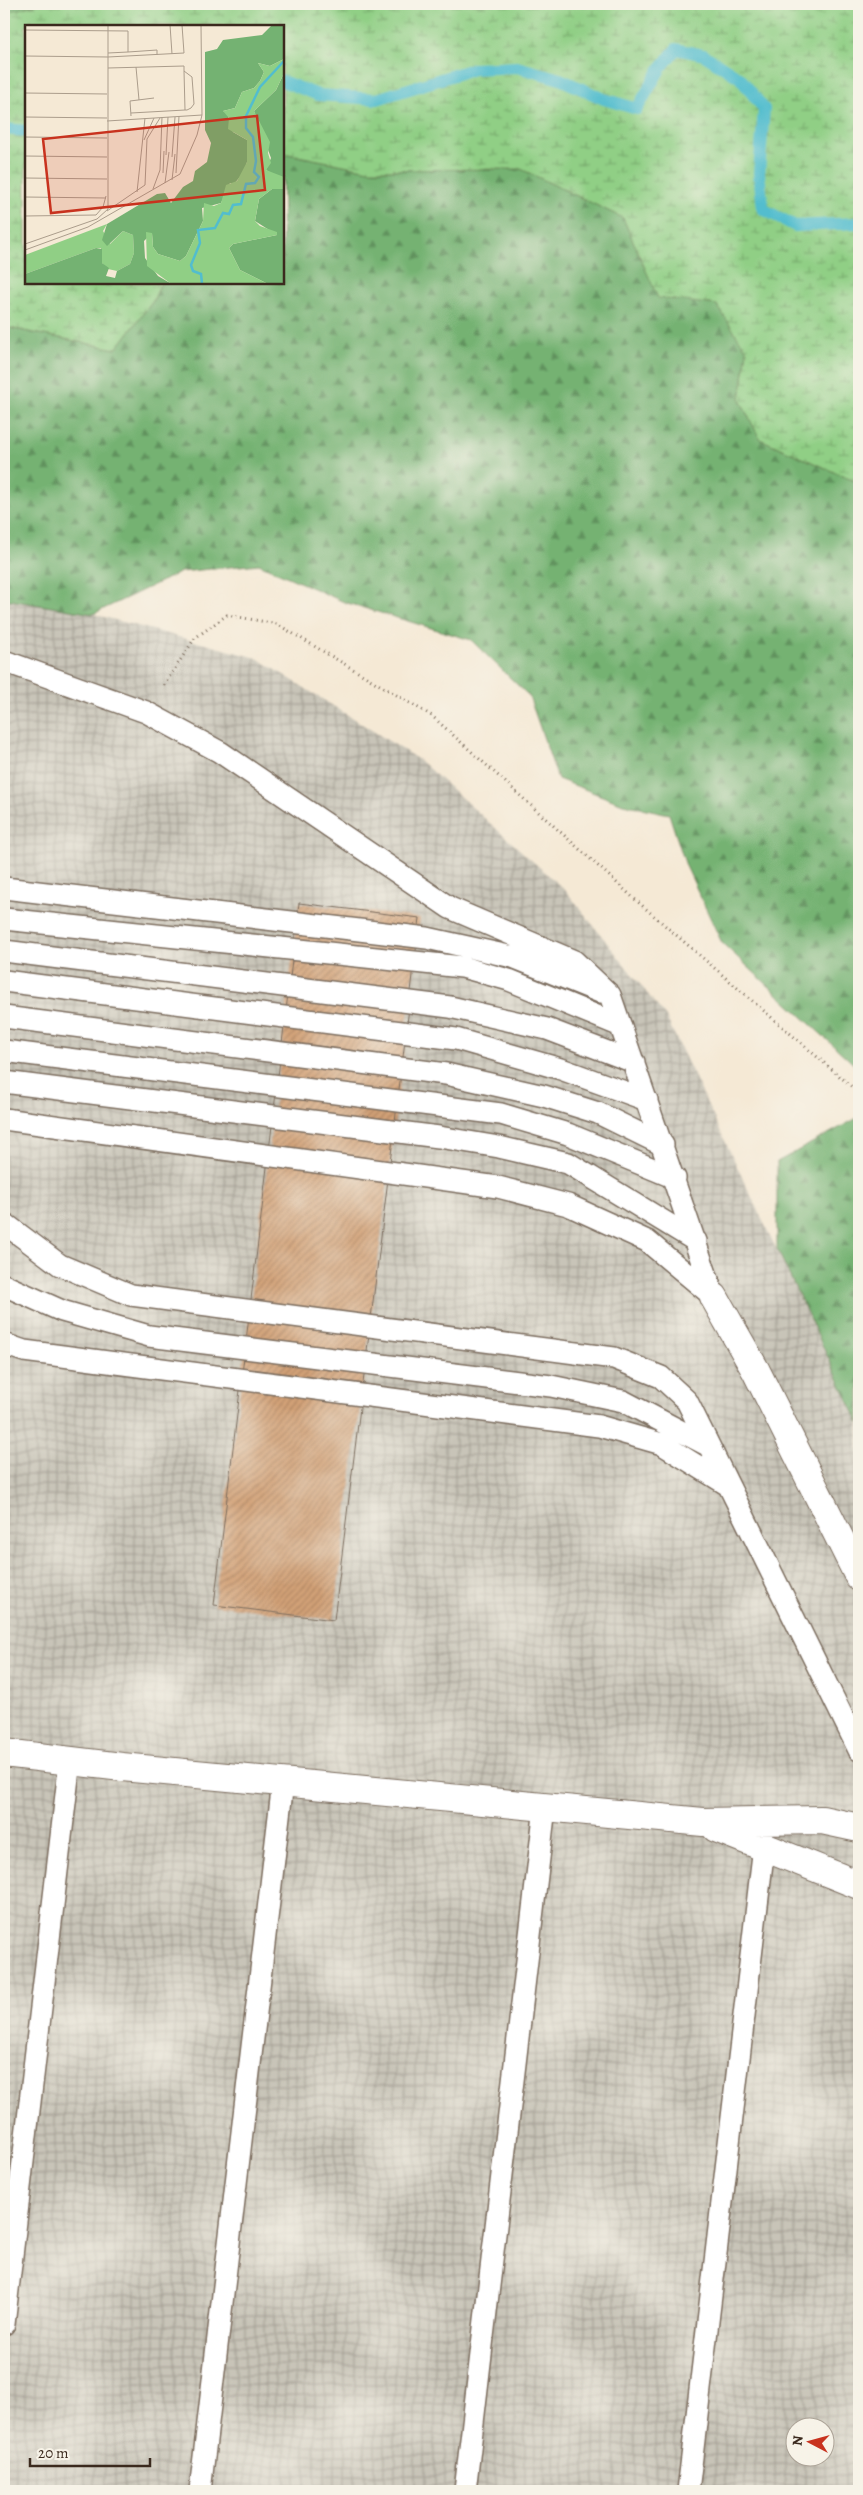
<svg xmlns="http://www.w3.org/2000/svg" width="863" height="2495" font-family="Alegreya,serif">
  <defs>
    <pattern id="industrial-grid" width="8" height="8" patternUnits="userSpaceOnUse" patternTransform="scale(1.25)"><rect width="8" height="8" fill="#c8c4b8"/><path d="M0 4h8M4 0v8" fill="none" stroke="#a49f95"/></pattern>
    <pattern id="forest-firs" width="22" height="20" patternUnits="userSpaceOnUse" patternTransform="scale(1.25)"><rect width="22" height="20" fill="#74b272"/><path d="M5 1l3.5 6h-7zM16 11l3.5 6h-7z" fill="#60915d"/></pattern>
    <pattern id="wetland-marsh" width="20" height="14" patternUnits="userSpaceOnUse" patternTransform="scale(1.25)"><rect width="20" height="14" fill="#90cf85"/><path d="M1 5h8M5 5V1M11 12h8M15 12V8" fill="none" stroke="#77a86c"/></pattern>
    <pattern id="building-hatch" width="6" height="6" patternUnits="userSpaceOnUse" patternTransform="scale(1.25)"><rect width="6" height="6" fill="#d2a177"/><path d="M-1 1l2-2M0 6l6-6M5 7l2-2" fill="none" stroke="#ac8361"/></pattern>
  </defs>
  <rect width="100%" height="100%" fill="#f7f3e8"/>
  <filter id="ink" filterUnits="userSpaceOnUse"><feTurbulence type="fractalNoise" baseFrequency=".02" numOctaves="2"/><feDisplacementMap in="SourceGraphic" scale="10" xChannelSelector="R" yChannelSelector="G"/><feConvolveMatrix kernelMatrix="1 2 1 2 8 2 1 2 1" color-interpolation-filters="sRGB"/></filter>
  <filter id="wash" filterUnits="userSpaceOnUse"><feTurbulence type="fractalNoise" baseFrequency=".0096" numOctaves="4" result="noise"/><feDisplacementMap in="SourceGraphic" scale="20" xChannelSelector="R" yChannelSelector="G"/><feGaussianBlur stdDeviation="1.12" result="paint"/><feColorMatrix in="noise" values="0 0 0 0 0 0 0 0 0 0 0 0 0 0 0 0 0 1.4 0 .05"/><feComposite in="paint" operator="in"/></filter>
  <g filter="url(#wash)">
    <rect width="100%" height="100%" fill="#f5e9d5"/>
    <!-- industrial -->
    <path fill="url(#industrial-grid)" fill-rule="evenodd" d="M 4,599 L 93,614 L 257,658 L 419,760 L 566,891 L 666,1017 L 859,1423 L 859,2491 L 4,2491 ZM 796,2428 L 826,2428 L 826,2458 L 796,2458 Z"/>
    <!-- forest -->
    <path fill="url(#forest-firs)" stroke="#586e48" d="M 4,4 L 38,4 L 4,13 Z
      M 283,153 L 369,170 L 521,169 L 623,218 L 658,297 L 717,305 L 747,351 L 740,400 L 760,439 L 859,483 L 859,1069 L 722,943 L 686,866 L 669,814 L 623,804 L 558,779 L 529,696 L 471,640 L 344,602 L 259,564 L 181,572 L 93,614 L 4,599 L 4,327 L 116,349 L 153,301 L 161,283 L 282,282 Z
      M 859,1117 L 859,1423 L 777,1249 L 777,1162 Z"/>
    <!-- wetland -->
    <path fill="url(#wetland-marsh)" stroke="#667c52" d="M 38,4 L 859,4 L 859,483 L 760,439 L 740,400 L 747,351 L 717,305 L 658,298 L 623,218 L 521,169 L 369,170 L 283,153 L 282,26 L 26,26 L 26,282 L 161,283 L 153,301 L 116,349 L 4,327 L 4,13 Z"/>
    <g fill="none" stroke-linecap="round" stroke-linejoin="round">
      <!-- stream -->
      <path stroke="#52bdce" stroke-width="12" d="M 282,81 L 318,95 L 377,99 L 473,69 L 517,67 L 560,79 L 604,99 L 637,109 L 660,69 L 676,49 L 704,55 L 740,78 L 764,109 L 759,173 L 763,209 L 795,226 L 859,223
        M 4,129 L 26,131"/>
    </g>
    <g id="blocks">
      <!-- building -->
      <path fill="url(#building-hatch)" d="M 299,903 L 420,918 L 334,1620 L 214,1605 Z"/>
    </g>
  </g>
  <g filter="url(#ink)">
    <use href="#blocks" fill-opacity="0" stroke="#7c6d5e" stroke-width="1"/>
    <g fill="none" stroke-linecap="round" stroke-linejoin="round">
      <!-- service casing -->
      <g stroke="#7c6d5e" stroke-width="24">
        <path id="service" d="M 4,661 L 146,712 L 220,752 L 450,908 L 574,961 L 610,995 L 714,1297
          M 4,888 L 427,938 L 513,957 L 600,992
          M 4,919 L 462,967 L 509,980 L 621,1026
          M 4,951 L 450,1007 L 547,1029 L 634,1062
          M 4,981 L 456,1039 L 561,1069 L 647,1100
          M 4,1017 L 446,1074 L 544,1096 L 598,1113 L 663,1145
          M 4,1051 L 501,1114 L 568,1134 L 675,1178
          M 4,1082 L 439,1137 L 499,1147 L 568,1163 L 696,1241
          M 4,1119 L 498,1187 L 568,1205 L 647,1241 L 714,1297
          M 4,1223 L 60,1265 L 131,1295 L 614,1358 L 661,1377 L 687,1401 L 859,1750
          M 4,1285 L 62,1311 L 149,1336 L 551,1386 L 623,1401 L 709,1446
          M 4,1344 L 24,1351 L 599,1426 L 662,1444 L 728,1485
          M 4,2324 L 70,1760
          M 200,2491 L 283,1782
          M 465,2491 L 545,1807
          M 688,2491 L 764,1846"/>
      </g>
      <!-- minor casing -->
      <g stroke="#7c6d5e" stroke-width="30">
        <path id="minor" d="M 714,1297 L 756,1371 L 859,1577
          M 4,1753 L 122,1767 L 703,1822 L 822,1820 L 859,1828
          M 716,1828 L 859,1885"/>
      </g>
      <!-- path -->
      <path stroke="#7c6d5e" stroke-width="3" stroke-dasharray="1 4" stroke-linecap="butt" d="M 164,685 L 195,638 L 227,615 L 277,624 L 432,716 L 638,902 L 859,1093"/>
      <!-- service -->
      <use href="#service" stroke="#fff" stroke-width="21"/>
      <!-- minor -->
      <use href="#minor" stroke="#fff" stroke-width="28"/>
    </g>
  </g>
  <!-- overview -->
  <g transform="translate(25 25)">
    <rect width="259" height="259" fill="#f5e9d5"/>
    <path d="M 82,199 L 78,206 L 85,219 L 98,206 L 108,210 L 109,228 L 105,239 L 92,246 L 83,244 L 77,238 L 76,223 L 71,223 L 0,249 L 0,230 Z" fill="#90cf85"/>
    <path d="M 247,0 L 259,0 L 259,34 L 245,41 L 233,38 L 239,47 L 235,56 L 229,63 L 217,67 L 210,83 L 198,86 L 202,88 L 208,107 L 222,115 L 222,137 L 219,147 L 209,159 L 205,158 L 196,178 L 177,183 L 178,196 L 161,231 L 155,236 L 133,229 L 128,222 L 127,208 L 119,216 L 120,233 L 133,251 L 145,258 L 0,258 L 0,249 L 71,223 L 77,224 L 77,238 L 84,243 L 81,251 L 90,253 L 92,246 L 105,239 L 109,228 L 108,210 L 98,206 L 82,221 L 77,215 L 82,199 L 132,169 L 140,168 L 146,178 L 158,162 L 168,156 L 170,146 L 182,137 L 186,118 L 180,105 L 180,27 L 192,24 L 198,15 L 237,10 ZM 259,48 L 259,152 L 253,152 L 241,145 L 246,133 L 229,86 L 251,65 ZM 247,164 L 259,164 L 259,258 L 241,258 L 215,245 L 204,223 L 208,219 L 252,210 L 230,196 L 234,174 Z" fill="#74b272"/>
    <path d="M 259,34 L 259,48 L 251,65 L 229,86 L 245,117 L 243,128 L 246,138 L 241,145 L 259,152 L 259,164 L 247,164 L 234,174 L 230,196 L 235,201 L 252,207 L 252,210 L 208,219 L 204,223 L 215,245 L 241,258 L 145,258 L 122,241 L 121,207 L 127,208 L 128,222 L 133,229 L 155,236 L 161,231 L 178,196 L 179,178 L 189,181 L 196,178 L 201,160 L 212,156 L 222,137 L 222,115 L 203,104 L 204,93 L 198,86 L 210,83 L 217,67 L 229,63 L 235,56 L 239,47 L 233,38 L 245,41 Z" fill="#90cf85"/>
    <path fill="none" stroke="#52bdce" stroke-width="2.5" d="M 177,258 L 176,249 L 168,246 L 166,240 L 175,218 L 173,205 L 190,203 L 198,188 L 204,189 L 208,180 L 216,179 L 221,159 L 230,158 L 234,152 L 229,147 L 231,136 L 228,112 L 221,103 L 221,91 L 235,62 L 259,36"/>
    <path fill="none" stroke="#ab9d8c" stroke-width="1" d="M 145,0 L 147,29M 0,5 L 103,6 L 103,27 L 83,28M 103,27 L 132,25 L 132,30M 0,31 L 83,32 L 159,28 L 157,0M 111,42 L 114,75M 83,43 L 159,41 L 159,46M 0,68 L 82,69M 106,88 L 160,85 L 162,85 L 166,83 L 169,79 L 167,52 L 159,46 L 160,85M 106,91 L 105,76 L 129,73M 0,92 L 82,93M 82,96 L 177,90M 0,112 L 82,113M 119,115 L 129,93M 141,130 L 143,92M 0,131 L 82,132M 147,132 L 150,92M 138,148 L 139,126M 151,148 L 154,91M 0,153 L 82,154M 147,155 L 150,129M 140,158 L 144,127M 128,164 L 135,145 L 137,92M 112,167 L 120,93M 0,172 L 81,173M 82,186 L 120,160 L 122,114 L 135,93M 0,191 L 71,190 L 78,182 L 81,171M 0,219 L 72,194 L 83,184 L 83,0M 0,225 L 63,202 L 155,149 L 172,110 L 177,90 L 176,0"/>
    <path fill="#c8321e" fill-opacity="0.15" stroke="#c8321e" stroke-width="2.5" d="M 232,91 L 240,165 L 26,188 L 18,114 Z"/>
    <rect width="259" height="259" fill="none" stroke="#3b2a1e" stroke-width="2.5"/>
  </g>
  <!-- margin -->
  <rect width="863" height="2495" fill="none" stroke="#f7f3e8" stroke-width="20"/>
  <!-- north arrow -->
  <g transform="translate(810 2442) rotate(276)"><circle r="24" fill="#f7f3e8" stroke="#aca397"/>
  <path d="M0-4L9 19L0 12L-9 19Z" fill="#c8321e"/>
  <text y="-8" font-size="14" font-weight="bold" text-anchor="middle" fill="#3b2a1e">N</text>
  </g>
  <!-- scale -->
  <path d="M30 2458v8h120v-8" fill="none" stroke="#3b2a1e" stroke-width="2.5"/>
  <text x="38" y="2458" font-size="15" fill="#3b2a1e" stroke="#f7f3e8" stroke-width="4" paint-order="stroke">20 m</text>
</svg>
